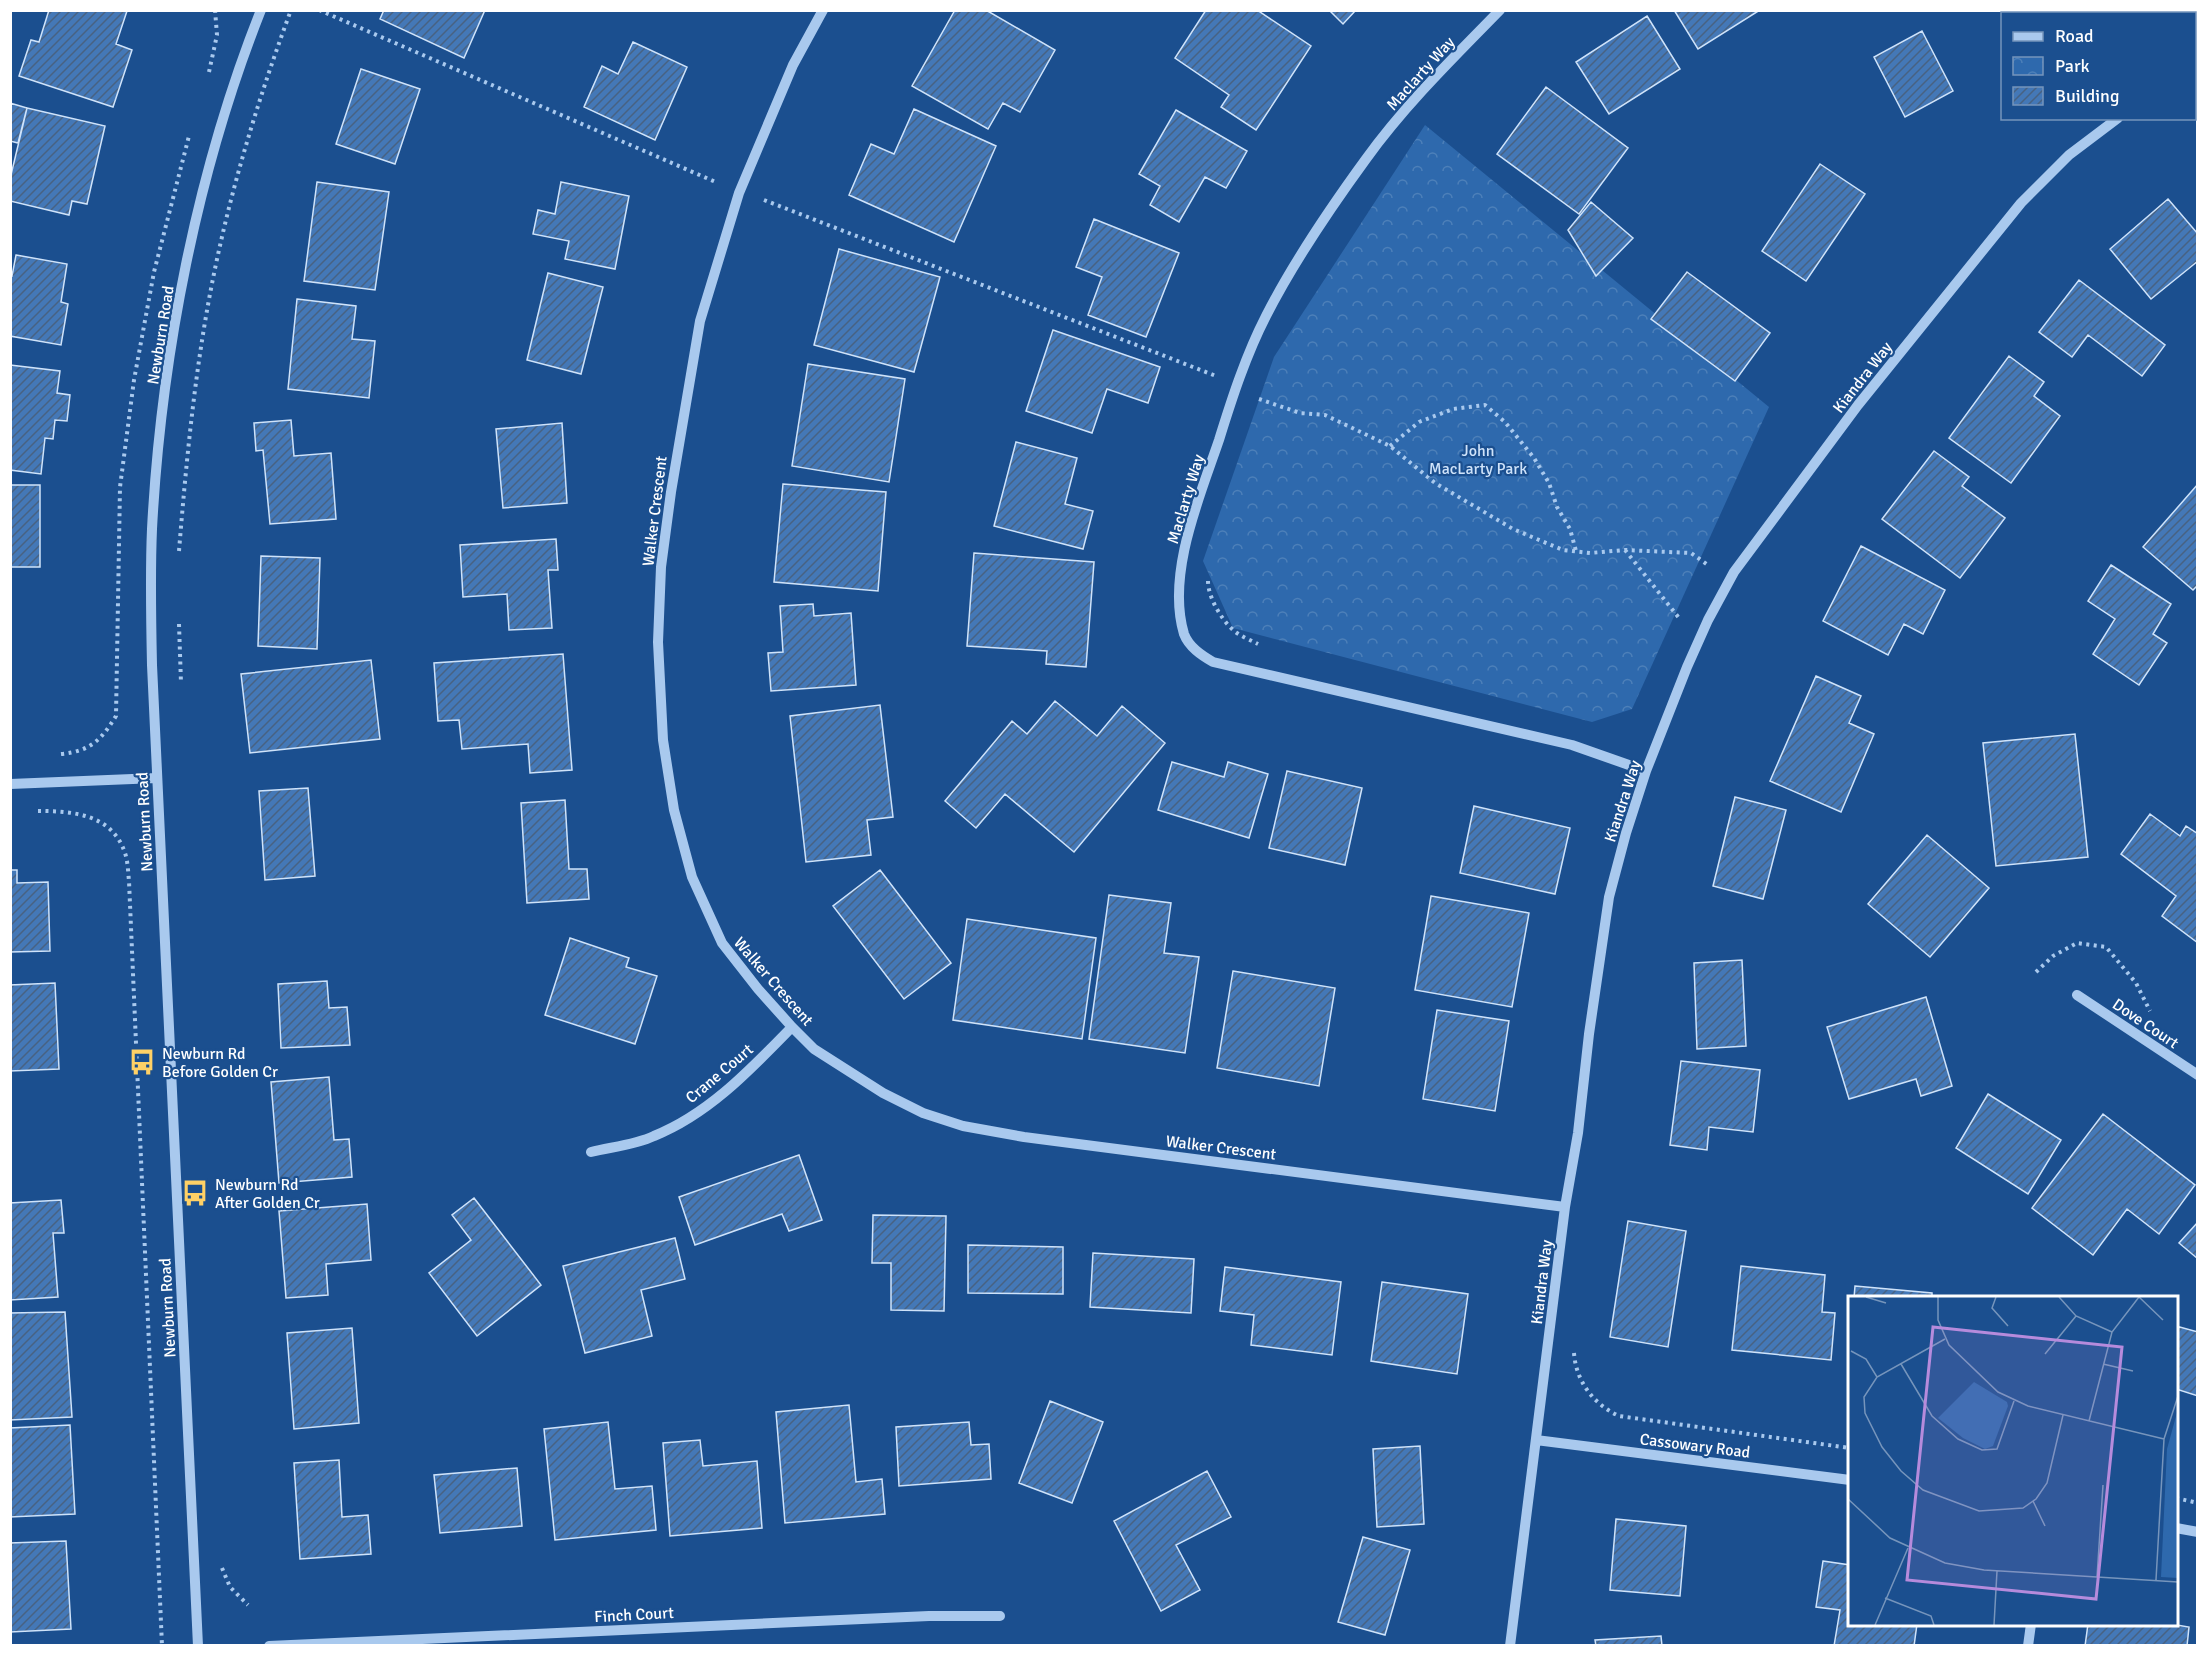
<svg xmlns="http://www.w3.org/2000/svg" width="2208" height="1656" font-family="Signika,sans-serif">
  <defs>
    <pattern id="park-crowns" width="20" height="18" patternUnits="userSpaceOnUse" patternTransform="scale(1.5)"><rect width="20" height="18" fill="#2e69ad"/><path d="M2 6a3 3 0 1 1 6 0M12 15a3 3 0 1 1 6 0" fill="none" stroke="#4d80b9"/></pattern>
    <pattern id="building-hatch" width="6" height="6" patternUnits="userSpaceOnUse" patternTransform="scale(1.5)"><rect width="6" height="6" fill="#4478b7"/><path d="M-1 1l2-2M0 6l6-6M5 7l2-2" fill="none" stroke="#486282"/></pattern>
  </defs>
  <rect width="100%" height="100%" fill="#1b4f8f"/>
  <!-- park -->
  <path fill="url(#park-crowns)" d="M 1425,125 L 1769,407 L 1632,709 L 1592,722 L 1233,628 L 1203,561 L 1274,357 Z"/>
  <!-- building -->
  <path fill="url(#building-hatch)" stroke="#cfe3fa" stroke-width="1.5" d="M 49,10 L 127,11 L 116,44 L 132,50 L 113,107 L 19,76 L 31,40 L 39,42 Z
    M 384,10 L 485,10 L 464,58 L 380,19 Z
    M 955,10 L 986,10 L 1055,50 L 1020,112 L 1003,103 L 988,129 L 912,86 Z
    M 1206,10 L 1257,10 L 1311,46 L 1256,130 L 1221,107 L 1229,95 L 1175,58 Z
    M 1329,10 L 1356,10 L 1343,24 Z
    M 1674,10 L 1760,10 L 1698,49 Z
    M 1647,16 L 1680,69 L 1609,114 L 1576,62 Z
    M 1922,31 L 1953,91 L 1905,117 L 1874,57 Z
    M 633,42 L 687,67 L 655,140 L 584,107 L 602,66 L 618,74 Z
    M 361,69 L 420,89 L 395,164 L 336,144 Z
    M 1546,87 L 1628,148 L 1579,214 L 1497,154 Z
    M 10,103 L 27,108 L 18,143 L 10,141 Z
    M 27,108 L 105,126 L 87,204 L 72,201 L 69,215 L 10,201 L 10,179 Z
    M 914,109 L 996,146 L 954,242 L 849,195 L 871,144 L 894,154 Z
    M 1176,110 L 1247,151 L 1226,188 L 1205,177 L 1179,222 L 1150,205 L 1160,186 L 1139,174 Z
    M 1820,164 L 1865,194 L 1806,281 L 1762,251 Z
    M 317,182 L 389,192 L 375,290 L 304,281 Z
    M 561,182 L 629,196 L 615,269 L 565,259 L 569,241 L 533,234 L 538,210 L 555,214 Z
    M 2168,199 L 2198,234 L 2198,261 L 2151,299 L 2110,249 Z
    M 1591,202 L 1633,238 L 1596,276 L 1568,230 Z
    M 1094,219 L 1179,253 L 1146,337 L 1088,315 L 1102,277 L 1076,267 Z
    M 839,249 L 940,277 L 914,372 L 814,345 Z
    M 16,255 L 67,264 L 61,302 L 68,304 L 61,345 L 10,336 L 10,275 L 12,276 Z
    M 1687,272 L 1770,333 L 1735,381 L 1651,319 Z
    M 548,273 L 603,287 L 581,374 L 527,360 Z
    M 2079,280 L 2165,345 L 2142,376 L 2088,335 L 2072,357 L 2039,332 Z
    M 297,299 L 356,306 L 352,339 L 375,341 L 369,398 L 288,389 Z
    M 1053,330 L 1160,367 L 1148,403 L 1107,389 L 1092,433 L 1026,411 Z
    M 2009,356 L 2044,382 L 2034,396 L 2060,416 L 2011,483 L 1949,438 Z
    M 808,364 L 905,379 L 889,482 L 792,466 Z
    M 10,365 L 60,371 L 57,393 L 70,395 L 67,421 L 55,420 L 53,439 L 45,438 L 41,474 L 10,470 Z
    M 291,420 L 294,456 L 331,453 L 336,519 L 270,524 L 263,450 L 256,451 L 254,423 Z
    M 562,423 L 567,503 L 503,508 L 496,429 Z
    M 1016,442 L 1077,458 L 1065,504 L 1093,511 L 1083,549 L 994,526 Z
    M 1934,451 L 1969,477 L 1962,486 L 2005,518 L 1960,578 L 1882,519 Z
    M 783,484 L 886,492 L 878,591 L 774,582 Z
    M 2198,484 L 2198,585 L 2193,590 L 2143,547 Z
    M 10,485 L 40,485 L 40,567 L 10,567 Z
    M 556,539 L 558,570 L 548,570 L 552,628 L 509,630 L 507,594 L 463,597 L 460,545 Z
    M 1861,546 L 1945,590 L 1923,634 L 1904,624 L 1888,655 L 1823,621 Z
    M 974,553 L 1094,562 L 1086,667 L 1046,664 L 1047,651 L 967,646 Z
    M 261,556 L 320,558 L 317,649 L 258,646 Z
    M 2111,565 L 2171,604 L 2153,634 L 2167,643 L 2139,685 L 2093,654 L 2115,619 L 2088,601 Z
    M 813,604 L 814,616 L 851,613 L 856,685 L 771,691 L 768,653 L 783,652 L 780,606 Z
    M 563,654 L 572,770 L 530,773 L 528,744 L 462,749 L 459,720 L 438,721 L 434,663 Z
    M 371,660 L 380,739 L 250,753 L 241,674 Z
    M 1816,676 L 1861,696 L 1849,723 L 1874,734 L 1841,812 L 1770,781 Z
    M 1055,701 L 1097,736 L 1122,706 L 1165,743 L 1074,852 L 1005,794 L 976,828 L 945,801 L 1012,721 L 1027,734 Z
    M 880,705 L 893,817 L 867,820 L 871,855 L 806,862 L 790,716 Z
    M 2075,734 L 2088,857 L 1996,866 L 1983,743 Z
    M 1172,762 L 1224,777 L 1228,762 L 1268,774 L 1249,838 L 1158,810 Z
    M 1287,771 L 1362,788 L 1345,865 L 1269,848 Z
    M 308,788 L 315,876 L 265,880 L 259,791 Z
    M 1735,797 L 1786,810 L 1763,899 L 1713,886 Z
    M 565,800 L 569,869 L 587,869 L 589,899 L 527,903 L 521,803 Z
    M 1474,806 L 1570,828 L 1555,894 L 1460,873 Z
    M 2150,814 L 2180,836 L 2186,826 L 2198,834 L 2198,943 L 2162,916 L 2176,896 L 2121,854 Z
    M 1927,835 L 1989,888 L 1930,957 L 1868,904 Z
    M 10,870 L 17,870 L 17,883 L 48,882 L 50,951 L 10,952 Z
    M 880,870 L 951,963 L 904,999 L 833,906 Z
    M 1109,895 L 1171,903 L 1164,953 L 1199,957 L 1185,1053 L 1089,1039 Z
    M 1431,896 L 1529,913 L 1512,1007 L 1415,990 Z
    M 967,919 L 1096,938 L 1082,1039 L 953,1020 Z
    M 570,938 L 629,958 L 626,967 L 657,976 L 635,1044 L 545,1015 Z
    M 1742,960 L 1746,1046 L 1697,1049 L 1694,963 Z
    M 1233,971 L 1335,988 L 1319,1086 L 1217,1068 Z
    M 327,981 L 329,1008 L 347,1007 L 350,1045 L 281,1048 L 278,984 Z
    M 55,983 L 59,1069 L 10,1071 L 10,985 Z
    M 1926,997 L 1952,1086 L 1921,1096 L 1916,1079 L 1849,1099 L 1827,1027 Z
    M 1437,1010 L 1509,1021 L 1495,1111 L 1423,1099 Z
    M 1681,1061 L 1760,1070 L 1753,1132 L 1709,1127 L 1707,1150 L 1670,1145 Z
    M 329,1077 L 334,1140 L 349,1139 L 352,1177 L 279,1183 L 271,1082 Z
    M 1988,1094 L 2061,1140 L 2028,1194 L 1956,1148 Z
    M 2103,1114 L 2195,1185 L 2159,1234 L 2127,1209 L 2093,1255 L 2032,1208 Z
    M 799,1155 L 822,1220 L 789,1231 L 782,1214 L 695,1245 L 679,1197 Z
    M 474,1198 L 541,1285 L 477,1336 L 429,1273 L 471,1240 L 452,1215 Z
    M 61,1200 L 64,1233 L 53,1233 L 58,1297 L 10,1300 L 10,1203 Z
    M 367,1204 L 371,1260 L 326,1264 L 328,1295 L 286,1298 L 279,1211 Z
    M 873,1215 L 946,1216 L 944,1311 L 891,1310 L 891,1263 L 872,1263 Z
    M 1628,1221 L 1686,1231 L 1668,1347 L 1610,1337 Z
    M 2198,1222 L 2198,1259 L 2179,1243 Z
    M 675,1238 L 685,1279 L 641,1290 L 652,1336 L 585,1353 L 563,1266 Z
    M 968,1245 L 1063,1247 L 1063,1294 L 968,1293 Z
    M 1093,1253 L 1194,1259 L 1191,1313 L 1090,1307 Z
    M 1741,1266 L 1825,1275 L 1822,1312 L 1835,1313 L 1831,1360 L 1732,1350 Z
    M 1225,1267 L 1341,1282 L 1332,1355 L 1251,1345 L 1254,1315 L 1220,1311 Z
    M 1382,1282 L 1468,1294 L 1457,1374 L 1371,1361 Z
    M 1855,1286 L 1932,1293 L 1932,1298 L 1854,1298 Z
    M 65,1312 L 72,1417 L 10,1420 L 10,1313 Z
    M 2176,1326 L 2198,1332 L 2198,1396 L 2176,1389 Z
    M 352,1328 L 359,1423 L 294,1429 L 287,1333 Z
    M 1050,1401 L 1103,1422 L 1072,1503 L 1019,1483 Z
    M 849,1405 L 856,1482 L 882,1479 L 885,1514 L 785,1523 L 776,1412 Z
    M 608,1422 L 615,1489 L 652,1486 L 656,1530 L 555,1540 L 544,1429 Z
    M 969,1422 L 971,1445 L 989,1444 L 991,1479 L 899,1486 L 896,1427 Z
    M 70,1425 L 75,1514 L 10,1517 L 10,1428 Z
    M 700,1440 L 703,1466 L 757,1461 L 762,1528 L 670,1536 L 663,1443 Z
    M 1420,1446 L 1424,1524 L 1377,1527 L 1373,1449 Z
    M 339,1460 L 342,1517 L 368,1515 L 371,1554 L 300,1559 L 294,1463 Z
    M 517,1468 L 522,1526 L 440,1533 L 434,1475 Z
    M 1207,1471 L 1231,1517 L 1176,1545 L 1200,1590 L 1161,1611 L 1114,1521 Z
    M 1616,1519 L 1686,1526 L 1680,1596 L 1610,1590 Z
    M 1363,1537 L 1410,1550 L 1385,1635 L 1338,1622 Z
    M 66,1541 L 71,1629 L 10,1632 L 10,1543 Z
    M 1823,1561 L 1850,1565 L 1850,1624 L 1917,1624 L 1914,1646 L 1834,1646 L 1840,1610 L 1816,1607 Z
    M 2088,1624 L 2171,1624 L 2189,1627 L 2187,1646 L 2085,1646 Z
    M 1661,1636 L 1662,1646 L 1596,1646 L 1595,1640 Z"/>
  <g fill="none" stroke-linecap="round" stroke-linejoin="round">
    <!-- path -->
    <path stroke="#a9c9ee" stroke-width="4" stroke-dasharray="3 4.5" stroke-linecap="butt" d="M 319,10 L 718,183
      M 209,72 L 217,35 L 215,10
      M 764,200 L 1216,376
      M 1259,399 L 1300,413 L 1325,415 L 1390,446 L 1435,483 L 1513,529 L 1563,550 L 1590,553 L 1625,550 L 1691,553 L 1708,565
      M 1390,446 L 1419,422 L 1453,409 L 1485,405 L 1505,422 L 1534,458 L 1549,483 L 1557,507 L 1570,529 L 1576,551
      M 1625,550 L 1679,618
      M 179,551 C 186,465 194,379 210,294 C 228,198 257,102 291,10
      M 1208,581 C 1208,597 1221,619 1233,630 C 1240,636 1250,640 1258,644
      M 179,624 L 181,683
      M 61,754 C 91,751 101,740 116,716 L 120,487 L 134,380 L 154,272 L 189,136
      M 38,811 C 73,811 112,814 125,853 C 128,862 128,872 129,881 L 162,1646
      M 2036,972 L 2053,956 L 2077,943 L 2106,947 L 2136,983 L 2150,1011
      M 1574,1353 C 1576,1381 1593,1404 1619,1416 L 1850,1448
      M 2176,1498 L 2198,1503
      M 222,1568 L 230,1587 L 248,1605"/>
    <!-- minor -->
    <path stroke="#a9c9ee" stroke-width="10" d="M 823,10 L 793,65 L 739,193 L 700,321 L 671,492 L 661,567 L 658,642 L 663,740 L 674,810 L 692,877 L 722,943 L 758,989 L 792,1027 L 814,1049 L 883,1093 L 923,1113 L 963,1126 L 1024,1137 L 1565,1207
      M 1500,10 C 1453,58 1405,105 1366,159 C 1331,207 1293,263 1266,316 C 1246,355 1232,398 1219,440 C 1200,496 1166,574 1184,634 C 1189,647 1201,655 1213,662 L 1572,745 L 1646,771
      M 2041,10 L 2043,14
      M 2194,74 L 2198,72
      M 10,784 L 157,778
      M 2077,995 L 2198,1075
      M 591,1152 C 611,1147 635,1145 654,1136 C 709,1114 751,1069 792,1027
      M 1536,1440 L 1850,1480
      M 2176,1528 L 2198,1532
      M 198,1646 L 152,665 C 151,620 150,574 152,529 C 161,356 197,171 261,10
      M 269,1646 L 929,1616 L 1000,1616
      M 1510,1646 L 1565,1207 L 1578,1133 L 1589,1034 L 1609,897 L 1626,833 L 1646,771 L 1687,667 L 1708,620 L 1734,572 L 1858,405 L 2021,203 L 2069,155 L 2118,118
      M 2028,1646 L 2031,1624"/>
  </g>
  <!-- icons -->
  <defs>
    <g id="bus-bare" transform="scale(2.07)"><path d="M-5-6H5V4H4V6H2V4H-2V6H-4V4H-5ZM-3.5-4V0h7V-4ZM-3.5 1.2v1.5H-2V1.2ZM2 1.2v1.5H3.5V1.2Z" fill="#ffd166" stroke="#1b4f8f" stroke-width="2.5" paint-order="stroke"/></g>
  </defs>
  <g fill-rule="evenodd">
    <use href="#bus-bare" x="142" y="1062"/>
    <use href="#bus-bare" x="195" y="1193"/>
  </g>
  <g text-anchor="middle" stroke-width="4.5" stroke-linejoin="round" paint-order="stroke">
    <!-- street labels -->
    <g font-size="16" fill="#fff" stroke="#1b4f8f">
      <text transform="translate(1420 73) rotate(-48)" y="6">Maclarty Way</text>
      <text transform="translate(160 335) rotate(-81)" y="6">Newburn Road</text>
      <text transform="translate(1862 377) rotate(-52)" y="6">Kiandra Way</text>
      <text transform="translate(1185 499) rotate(-73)" y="6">Maclarty Way</text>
      <text transform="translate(654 511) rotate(-83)" y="6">Walker Crescent</text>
      <text transform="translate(1622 801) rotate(-72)" y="6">Kiandra Way</text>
      <text transform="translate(144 822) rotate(-93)" y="6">Newburn Road</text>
      <text transform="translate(774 981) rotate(49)" y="6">Walker Crescent</text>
      <text transform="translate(2146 1023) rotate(34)" y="6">Dove Court</text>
      <text transform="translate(719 1073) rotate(-40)" y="6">Crane Court</text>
      <text transform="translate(1221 1147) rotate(7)" y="6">Walker Crescent</text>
      <text transform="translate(1541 1282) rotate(-83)" y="6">Kiandra Way</text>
      <text transform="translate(167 1308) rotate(-93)" y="6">Newburn Road</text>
      <text transform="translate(1695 1445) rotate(7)" y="6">Cassowary Road</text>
      <text transform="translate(634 1614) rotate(-3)" y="6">Finch Court</text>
    </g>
    <!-- park labels -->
    <g font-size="16" fill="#cfe3fa" stroke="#1b4f8f">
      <text x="1478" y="456">John<tspan x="1478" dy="18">MacLarty Park</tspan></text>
    </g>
    <!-- poi labels -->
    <g font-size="16" fill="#fff" stroke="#1b4f8f" text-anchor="start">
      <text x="162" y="1059">Newburn Rd<tspan x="162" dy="18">Before Golden Cr</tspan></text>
      <text x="215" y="1190">Newburn Rd<tspan x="215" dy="18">After Golden Cr</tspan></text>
    </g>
  </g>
  <!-- overview -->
  <g transform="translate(1848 1296)">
    <rect width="330" height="330" fill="#1b4f8f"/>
    <path d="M 126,86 L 159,106 L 160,110 L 145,150 L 137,153 L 115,142 L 90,122 ZM 330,113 L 330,282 L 313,281 L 319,153 Z" fill="#2e69ad"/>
    <path d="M 330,204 L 330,260 L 320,240 L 320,224 Z" fill="#2e69ad"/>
    <path fill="none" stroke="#7695bc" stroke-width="1.5" d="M 18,1 L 38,7M 90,1 L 90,24 L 101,49 L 150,96 L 180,110 L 316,143M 148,1 L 144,12 L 160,30M 211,1 L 228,20 L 264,36M 291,1 L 315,24M 97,43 L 29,81 L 16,101 L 17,117 L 34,151 L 53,175 L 75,194 L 131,215 L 175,212 L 188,203 L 199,187 L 215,119M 3,55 L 18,63 L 29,81M 197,58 L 228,20M 53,68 L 84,120 L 110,143 L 134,154 L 149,153 L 166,105M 255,68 L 285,75M 241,125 L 264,36 L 291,1M 0,203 L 42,242 L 97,267 L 136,274 L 330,286M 185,205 L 197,230M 249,281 L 255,189M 308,284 L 316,143 L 330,100M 37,302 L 83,320 L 86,329M 27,329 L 60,252M 146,329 L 149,275"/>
    <path fill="#b68bdc" fill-opacity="0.15" stroke="#b68bdc" stroke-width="3" d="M 85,31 L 274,51 L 248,303 L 59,284 Z"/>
    <rect width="330" height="330" fill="none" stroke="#fff" stroke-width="3"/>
  </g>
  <!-- border -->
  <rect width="2208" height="1656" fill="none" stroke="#ffffff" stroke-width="24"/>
  <!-- legend -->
  <rect x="2001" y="12" width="195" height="108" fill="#1b4f8f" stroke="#7695bc" stroke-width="1.5"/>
  <rect x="2013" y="32" width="30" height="9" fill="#a9c9ee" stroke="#7695bc" stroke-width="1.5"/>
  <text x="2055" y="42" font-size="18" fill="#ffffff">Road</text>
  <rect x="2013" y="57" width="30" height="18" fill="url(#park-crowns)" stroke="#7695bc" stroke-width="1.5"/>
  <text x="2055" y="72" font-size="18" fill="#ffffff">Park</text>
  <rect x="2013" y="87" width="30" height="18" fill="url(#building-hatch)" stroke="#7695bc" stroke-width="1.5"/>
  <text x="2055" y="102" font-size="18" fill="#ffffff">Building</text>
</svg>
